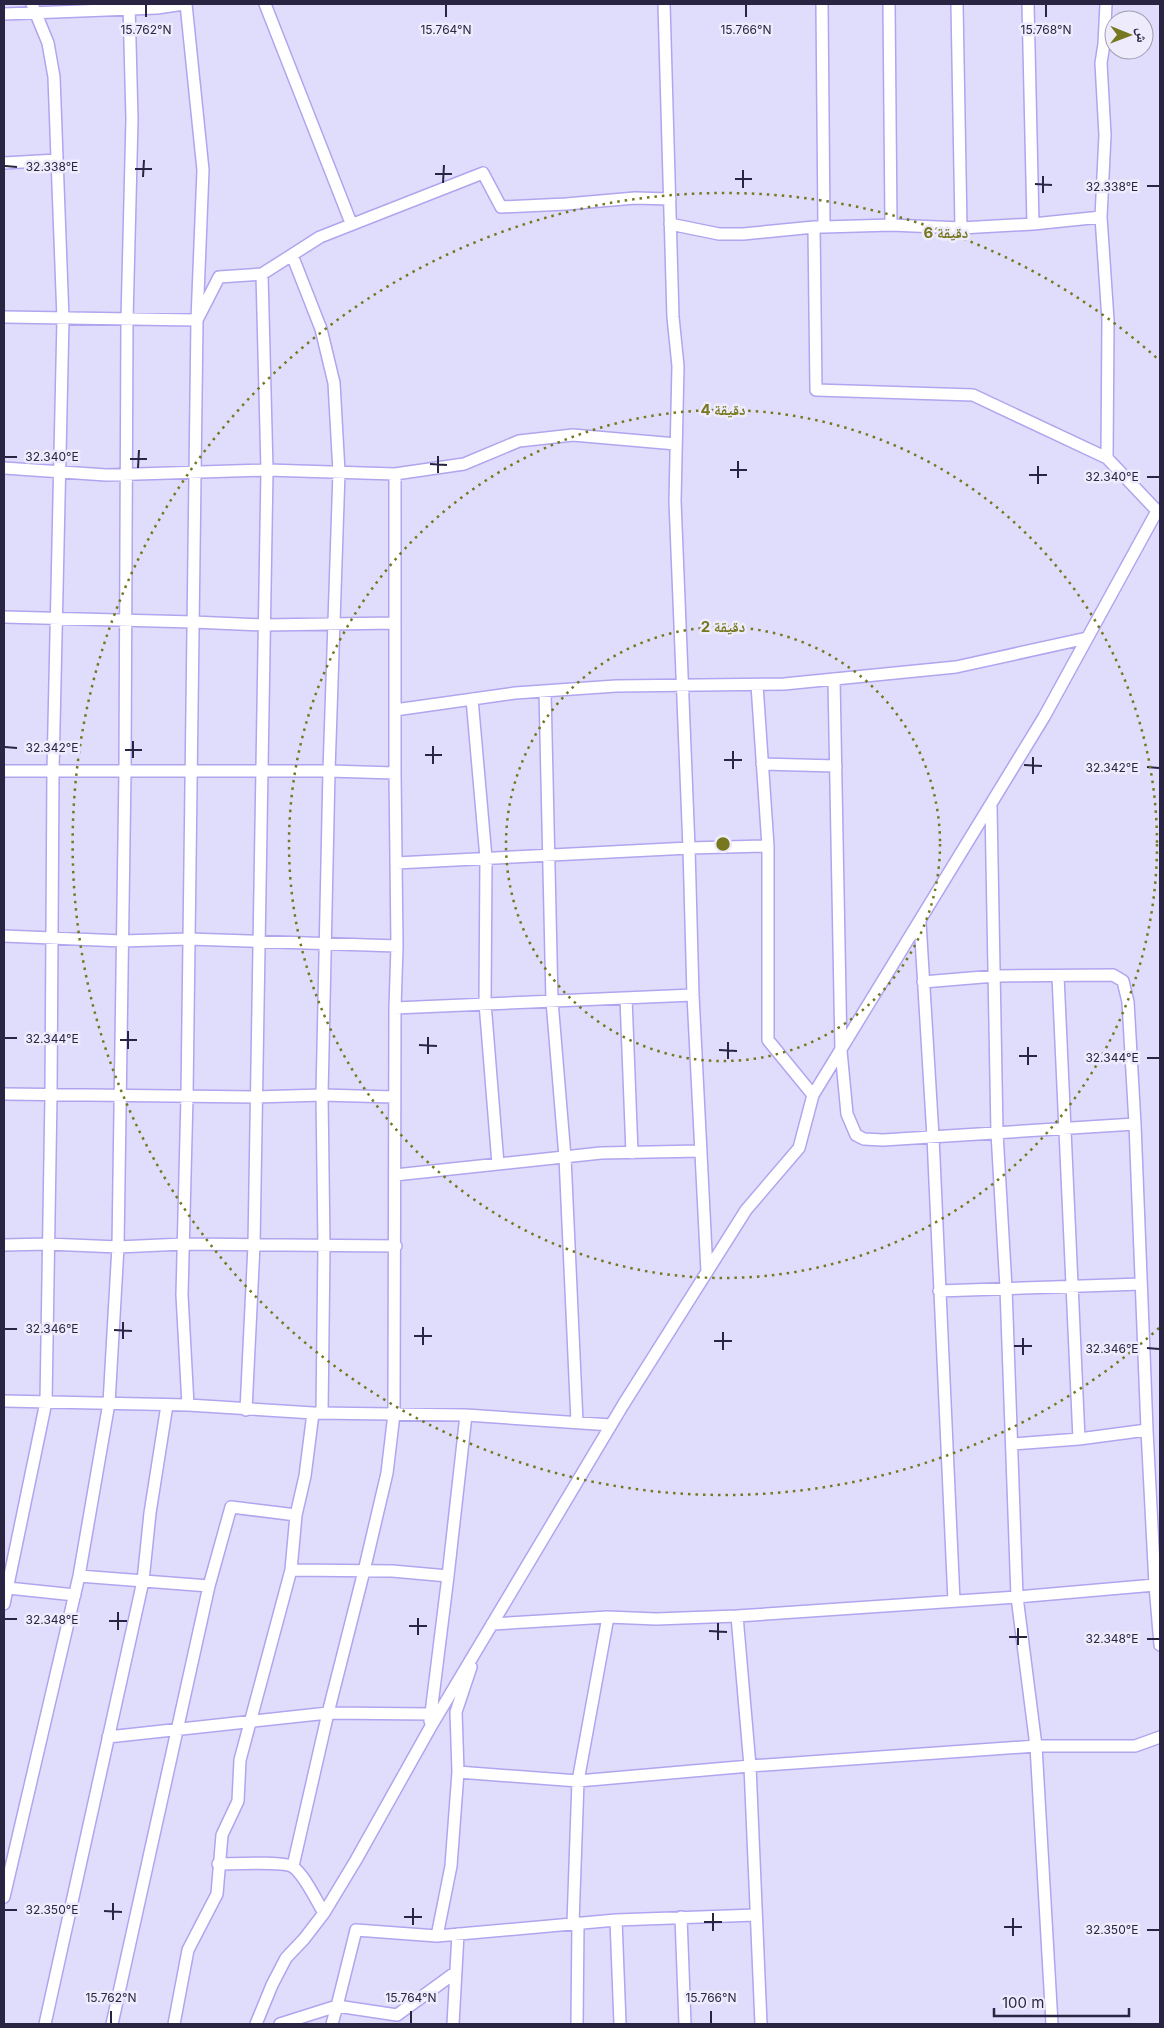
<svg xmlns="http://www.w3.org/2000/svg" width="1164" height="2028" font-family="Inter,'Noto Naskh Arabic',sans-serif">
  <rect width="100%" height="100%" fill="#e0ddfc"/>
  <g fill="none" stroke-linecap="round" stroke-linejoin="round">
    <!-- minor casing -->
    <g stroke="#b0a5ef" stroke-width="14">
      <path id="minor" d="M 186,4 L 203,170 L 197,320 L 187,1096 L 182,1295 L 188,1405
        M 265,4 L 351,223
        M 664,4 L 673,317 L 678,366 L 675,501 L 689,848 L 693,995 L 707,1272
        M 889,4 L 891,225
        M 957,4 L 961,228
        M 1028,4 L 1033,224
        M 1106,4 L 1104,44 L 1101,63 L 1105,135 L 1101,217 L 1108,320 L 1107,458
        M 4,14 L 157,8 L 184,4
        M 4,163 L 57,160
        M 670,224 L 719,234 L 743,234 L 814,227 L 816,390 L 973,395 L 1107,458 L 1160,514
        M 817,227 L 824,227 L 822,4
        M 824,227 L 891,225 L 961,228 L 1033,224 L 1101,217
        M 292,255 L 321,329 L 334,383 L 339,472 L 329,771 L 322,1095 L 324,1246 L 322,1413
        M 4,317 L 197,320 L 219,277 L 262,274 L 320,237 L 483,173 L 501,207 L 566,204 L 635,198 L 670,199
        M 4,468 L 106,475 L 267,470 L 395,474 L 464,464 L 519,441 L 573,435 L 676,444
        M 4,617 L 193,622 L 264,625 L 395,623
        M 834,679 L 841,1051 L 847,1114 L 856,1135 L 864,1139 L 883,1140 L 1135,1124
        M 757,685 L 768,846 L 768,1040 L 813,1095
        M 545,691 L 552,1001 L 565,1157 L 577,1422
        M 472,699 L 486,858 L 485,1003 L 498,1164
        M 395,710 L 515,693 L 616,686 L 784,684 L 956,667 L 1087,638
        M 762,764 L 836,766
        M 4,771 L 329,771 L 395,773
        M 991,806 L 997,1133 L 1006,1288 L 1017,1597 L 1036,1746 L 1052,2024
        M 396,863 L 689,848 L 768,846
        M 920,922 L 933,1137 L 954,1601
        M 4,936 L 122,941 L 189,939 L 397,946
        M 1058,976 L 1079,1439
        M 923,982 L 995,976 L 1113,975 L 1123,981 L 1128,1002 L 1135,1124 L 1147,1430 L 1155,1585 L 1160,1645
        M 626,998 L 632,1153
        M 395,1008 L 693,995
        M 4,1094 L 255,1097 L 322,1095 L 394,1097
        M 395,1175 L 601,1153 L 701,1151
        M 4,1245 L 48,1244 L 118,1247 L 183,1244 L 396,1246
        M 939,1291 L 1141,1284
        M 4,1401 L 188,1405 L 313,1413 L 305,1476 L 296,1515 L 291,1570 L 240,1760 L 238,1801 L 222,1835 L 217,1894 L 188,1950 L 174,2024
        M 246,1410 L 254,1245 L 267,470 L 262,274
        M 316,1413 L 466,1415 L 611,1425
        M 1013,1444 L 1079,1439 L 1147,1430
        M 291,1570 L 392,1571 L 448,1576
        M 79,1576 L 209,1586
        M 8,1588 L 75,1595
        M 4,1604 L 46,1402 L 51,1095 L 53,771 L 63,319 L 54,77 L 48,43 L 32,4
        M 737,1616 L 750,1766 L 761,2024
        M 492,1624 L 608,1617 L 656,1619 L 737,1616 L 1017,1597 L 1155,1585
        M 430,1721 L 448,1576 L 466,1415
        M 108,1737 L 328,1713 L 430,1714
        M 458,1772 L 578,1781 L 750,1766 L 1036,1746 L 1135,1746 L 1160,1737
        M 218,1864 C 232,1864 284,1861 293,1867 C 304,1874 317,1902 324,1913
        M 293,1866 L 328,1713 L 364,1571 L 387,1473 L 394,1414 L 395,1008 L 397,946 L 395,773 L 395,474
        M 4,1897 L 79,1576 L 109,1403 L 118,1247 L 125,771 L 127,320 L 132,119 L 129,4
        M 681,1917 L 685,2024
        M 616,1920 L 620,2024
        M 573,1923 L 578,1781 L 608,1617
        M 437,1936 L 451,1866 L 458,1772 L 456,1712 L 471,1667
        M 45,2024 L 143,1581 L 150,1513 L 167,1405
        M 112,2024 L 209,1586 L 231,1507 L 296,1515
        M 256,2024 L 272,1985 L 286,1958 L 304,1939 L 324,1913 L 356,1860 L 430,1728 L 623,1405 L 746,1210 L 799,1148 L 813,1095 L 1044,717 L 1157,511
        M 280,2024 L 337,2006 L 356,1930 L 437,1936 L 616,1920 L 756,1915
        M 332,2024 L 337,2006 L 397,2015 L 456,1972
        M 453,2024 L 458,1934
        M 577,2024 L 578,1923"/>
    </g>
    <!-- minor -->
    <use href="#minor" stroke="#fff" stroke-width="11"/>
  </g>
  <!-- ticks -->
  <path fill="none" stroke="#292441" stroke-width="2" d="M 146,17 L 146,5M 446,17 L 446,5M 746,17 L 746,5M 1046,17 L 1046,5M 5,166 L 17,167M 135,169 L 152,169M 435,174 L 452,174M 143,177 L 144,160M 735,179 L 752,179M 443,183 L 444,165M 1035,184 L 1052,185M 1147,186 L 1159,186M 743,188 L 743,170M 1043,193 L 1043,176M 5,457 L 17,457M 130,459 L 147,459M 430,464 L 447,465M 138,468 L 139,450M 730,470 L 747,470M 438,473 L 438,456M 1029,475 L 1047,475M 1147,477 L 1159,477M 738,478 L 738,461M 1038,484 L 1038,466M 5,747 L 17,748M 125,750 L 142,750M 425,755 L 442,755M 133,758 L 133,741M 724,760 L 742,760M 433,764 L 433,746M 1024,765 L 1042,766M 1147,767 L 1159,768M 733,769 L 733,751M 1033,774 L 1033,757M 5,1038 L 17,1038M 120,1040 L 137,1040M 419,1045 L 437,1046M 128,1049 L 128,1031M 719,1050 L 737,1051M 428,1054 L 428,1037M 1019,1056 L 1037,1056M 1147,1058 L 1159,1058M 728,1059 L 728,1042M 1028,1065 L 1028,1047M 5,1329 L 17,1329M 114,1330 L 132,1331M 414,1336 L 432,1336M 123,1339 L 123,1322M 714,1341 L 732,1341M 423,1345 L 423,1327M 1014,1346 L 1032,1346M 1147,1348 L 1159,1349M 723,1350 L 723,1332M 1023,1355 L 1023,1338M 5,1619 L 17,1619M 109,1621 L 127,1621M 409,1626 L 427,1626M 118,1630 L 118,1612M 709,1631 L 727,1632M 418,1635 L 418,1618M 1009,1637 L 1027,1637M 1147,1639 L 1159,1639M 718,1640 L 718,1623M 1018,1645 L 1018,1628M 5,1910 L 17,1910M 104,1911 L 122,1912M 404,1917 L 422,1917M 113,1920 L 113,1903M 704,1922 L 722,1922M 413,1925 L 413,1908M 1004,1927 L 1022,1927M 1147,1930 L 1159,1930M 713,1931 L 713,1913M 1013,1936 L 1013,1918M 111,2023 L 111,2011M 411,2023 L 411,2011M 711,2023 L 711,2011"/>
  <!-- distance rings -->
  <g fill="none" stroke="#76771e" stroke-width="2.5" stroke-dasharray="2.5 5">
    <circle cx="723" cy="844" r="217"/>
    <circle cx="723" cy="844" r="434"/>
    <path d="M1159 1328A651 651 0 1 1 1159 360"/>
  </g>
  <g font-size="12" text-anchor="middle" fill="#292441" stroke="#eeecfc" stroke-width="5" stroke-linejoin="round" paint-order="stroke">
    <text x="146" y="34">15.762°N</text>
    <text x="446" y="34">15.764°N</text>
    <text x="746" y="34">15.766°N</text>
    <text x="1046" y="34">15.768°N</text>
    <text x="52" y="171">32.338°E</text>
    <text x="1112" y="191">32.338°E</text>
    <text x="52" y="461">32.340°E</text>
    <text x="1112" y="481">32.340°E</text>
    <text x="52" y="752">32.342°E</text>
    <text x="1112" y="772">32.342°E</text>
    <text x="52" y="1043">32.344°E</text>
    <text x="1112" y="1062">32.344°E</text>
    <text x="52" y="1333">32.346°E</text>
    <text x="1112" y="1353">32.346°E</text>
    <text x="52" y="1624">32.348°E</text>
    <text x="1112" y="1643">32.348°E</text>
    <text x="52" y="1914">32.350°E</text>
    <text x="1112" y="1934">32.350°E</text>
    <text x="111" y="2002">15.762°N</text>
    <text x="411" y="2002">15.764°N</text>
    <text x="711" y="2002">15.766°N</text>
  </g>
  <circle cx="723" cy="844" r="8" fill="#76771e" stroke="#eeecfc" stroke-width="2.5"/>
  <g font-size="15" text-anchor="middle" font-weight="bold" fill="#76771e" stroke="#eeecfc" stroke-width="5" stroke-linejoin="round" paint-order="stroke">
    <text x="946" y="238">6 دقيقة</text>
    <text x="723" y="415">4 دقيقة</text>
    <text x="723" y="632">2 دقيقة</text>
  </g>
  <!-- border -->
  <rect width="1164" height="2028" fill="none" stroke="#292441" stroke-width="10"/>
  <!-- north arrow -->
  <g transform="translate(1129 35) rotate(91)"><circle r="24" fill="#eeecfc" stroke="#9f9cb1"/>
  <path d="M0-4L9 19L0 12L-9 19Z" fill="#76771e"/>
  <text y="-8" font-size="14" font-weight="bold" text-anchor="middle" fill="#292441">ش</text>
  </g>
  <!-- scale -->
  <path d="M994 2008v8h135v-8" fill="none" stroke="#292441" stroke-width="2.5"/>
  <text x="1002" y="2008" font-size="15" fill="#292441" stroke="#eeecfc" stroke-width="4" paint-order="stroke">100 m</text>
</svg>
